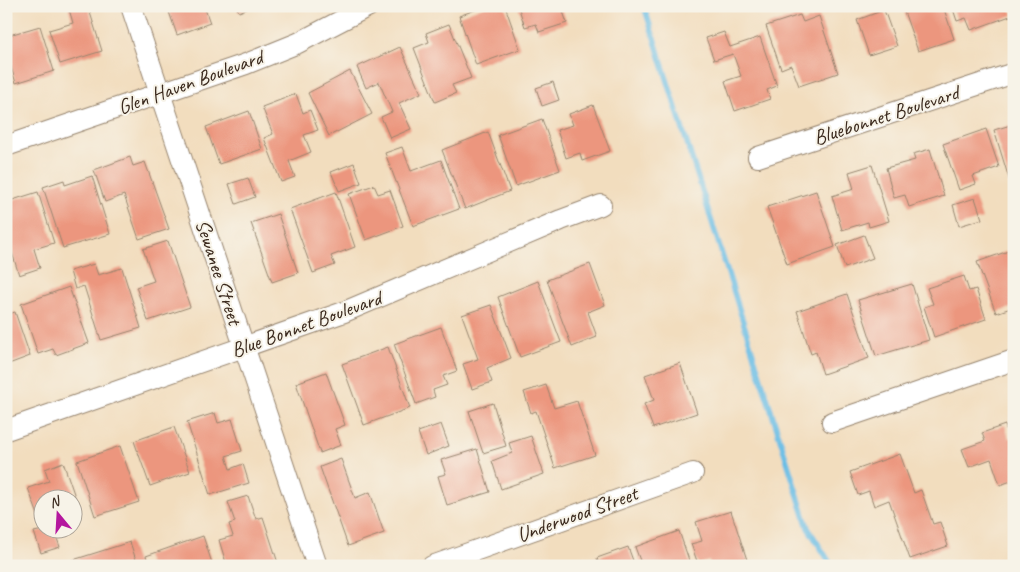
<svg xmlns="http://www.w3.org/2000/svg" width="1020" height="572" font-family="Caveat,sans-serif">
  <rect width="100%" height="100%" fill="#f7f3e8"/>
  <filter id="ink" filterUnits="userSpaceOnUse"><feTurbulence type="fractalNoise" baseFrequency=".02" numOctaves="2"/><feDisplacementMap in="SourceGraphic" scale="10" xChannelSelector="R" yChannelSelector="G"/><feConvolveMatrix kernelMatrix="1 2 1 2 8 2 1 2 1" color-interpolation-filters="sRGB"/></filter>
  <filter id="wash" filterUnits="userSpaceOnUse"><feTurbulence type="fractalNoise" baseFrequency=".0096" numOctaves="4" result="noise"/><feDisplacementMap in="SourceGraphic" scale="20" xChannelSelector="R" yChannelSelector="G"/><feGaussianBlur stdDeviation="1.12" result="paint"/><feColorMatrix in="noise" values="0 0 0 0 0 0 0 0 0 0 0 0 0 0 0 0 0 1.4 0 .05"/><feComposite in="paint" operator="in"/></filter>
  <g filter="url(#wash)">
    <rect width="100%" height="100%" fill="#f2ddbe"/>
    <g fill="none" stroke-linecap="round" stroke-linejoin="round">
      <!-- stream -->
      <path stroke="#69bde5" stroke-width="5.5" d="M 644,6 L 808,528 L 832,566"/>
    </g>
    <g id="blocks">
      <!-- building -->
      <path fill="#ec967e" d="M 68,6 L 88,6 L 102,51 L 60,64 L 49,30 L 73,23 Z
        M 167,6 L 204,6 L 210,23 L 177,35 Z
        M 236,6 L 254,6 L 239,12 Z
        M 485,6 L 505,6 L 520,49 L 476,65 L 459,16 Z
        M 518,6 L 561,6 L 567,23 L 539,32 L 536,24 L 525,27 Z
        M 902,6 L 943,6 L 954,39 L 918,51 Z
        M 952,6 L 1010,6 L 1013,15 L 971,30 L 966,18 L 957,21 Z
        M 884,10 L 897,46 L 869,55 L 857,20 Z
        M 800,15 L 803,22 L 819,16 L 838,73 L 799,86 L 791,65 L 781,69 L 766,26 Z
        M 449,24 L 471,78 L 452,85 L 456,93 L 435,102 L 414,48 L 429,42 L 426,33 Z
        M 40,26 L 54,71 L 16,83 L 6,51 L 6,36 Z
        M 724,32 L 730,47 L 760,37 L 777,86 L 767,90 L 770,99 L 735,111 L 725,81 L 741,76 L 733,54 L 714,60 L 706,38 Z
        M 400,47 L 421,93 L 399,103 L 411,129 L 390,138 L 381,117 L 392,112 L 379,82 L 366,88 L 357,67 Z
        M 350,71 L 372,114 L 329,136 L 308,93 Z
        M 553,82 L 559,100 L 542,106 L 536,88 Z
        M 296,94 L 303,113 L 310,110 L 318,130 L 304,135 L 311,152 L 289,161 L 295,177 L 281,182 L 264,138 L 273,134 L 262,107 Z
        M 593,105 L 610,151 L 582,161 L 580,153 L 566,158 L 557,130 L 573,125 L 569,114 Z
        M 249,111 L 262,149 L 219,164 L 206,127 Z
        M 542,119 L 560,170 L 516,186 L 498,135 Z
        M 1014,124 L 1014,180 L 1010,182 L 994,130 Z
        M 986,129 L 999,167 L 973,176 L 976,184 L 959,190 L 943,144 Z
        M 488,132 L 510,191 L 465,209 L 442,150 Z
        M 402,147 L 411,171 L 441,160 L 459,209 L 413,226 L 385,153 Z
        M 930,149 L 944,196 L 909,207 L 905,195 L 894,198 L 886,168 L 915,160 L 913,154 Z
        M 130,157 L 133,166 L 145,162 L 169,229 L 139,239 L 124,195 L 105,202 L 94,170 Z
        M 354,163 L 361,183 L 339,191 L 331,172 Z
        M 872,165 L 889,221 L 869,227 L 868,222 L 842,230 L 832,196 L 854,189 L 849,172 Z
        M 92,176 L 110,234 L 63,248 L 43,187 L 64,180 L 65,185 Z
        M 248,178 L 255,197 L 236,204 L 229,184 Z
        M 374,185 L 378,194 L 390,190 L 403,226 L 366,240 L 349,194 Z
        M 816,191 L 835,247 L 787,264 L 767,207 Z
        M 38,192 L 54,243 L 34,249 L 40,268 L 19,275 L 6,233 L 6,202 Z
        M 336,192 L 355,247 L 331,256 L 335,265 L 313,273 L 290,209 Z
        M 975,198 L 982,219 L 959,226 L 953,205 Z
        M 278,214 L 298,273 L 272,282 L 251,223 Z
        M 864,235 L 873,258 L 845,268 L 837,245 Z
        M 168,241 L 190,307 L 148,321 L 136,287 L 154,281 L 143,249 Z
        M 1014,249 L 1014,307 L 996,313 L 977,262 Z
        M 94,264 L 98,275 L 122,268 L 141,328 L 101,340 L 84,286 L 75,289 L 70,271 Z
        M 590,264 L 605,305 L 588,312 L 597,337 L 572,347 L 547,280 Z
        M 964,276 L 969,291 L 976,289 L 986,319 L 934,337 L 924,307 L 933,304 L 927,288 Z
        M 538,281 L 561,342 L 520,357 L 498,297 Z
        M 912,284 L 929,340 L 876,356 L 858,300 Z
        M 69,287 L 89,343 L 56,355 L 53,349 L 38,354 L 21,304 Z
        M 847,294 L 869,358 L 823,374 L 816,352 L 811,354 L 797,311 Z
        M 491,305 L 511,358 L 487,368 L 492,382 L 472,389 L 463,364 L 478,359 L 462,315 Z
        M 15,312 L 30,356 L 6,365 L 6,315 Z
        M 441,327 L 457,371 L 443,376 L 447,385 L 433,390 L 435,397 L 416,404 L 394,344 Z
        M 388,347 L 410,408 L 364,425 L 342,364 Z
        M 680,363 L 697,413 L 653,428 L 644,404 L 654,400 L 645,375 Z
        M 326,372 L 345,425 L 335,429 L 341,445 L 320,453 L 296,383 Z
        M 546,385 L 554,408 L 577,401 L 595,455 L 555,468 L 536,411 L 531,413 L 524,392 Z
        M 493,403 L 506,446 L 483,453 L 469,411 Z
        M 215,413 L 218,423 L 232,419 L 242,451 L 226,456 L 230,469 L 243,464 L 249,483 L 210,495 L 187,422 Z
        M 441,424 L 449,446 L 426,455 L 418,432 Z
        M 1005,425 L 1009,438 L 1014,436 L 1014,480 L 1000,485 L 991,459 L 969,467 L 962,449 L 985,441 L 982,433 Z
        M 174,427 L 190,472 L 150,486 L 134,441 Z
        M 531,436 L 544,474 L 501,489 L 492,461 L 512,453 L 509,443 Z
        M 120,446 L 139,502 L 95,516 L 77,461 Z
        M 477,449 L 490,492 L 447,505 L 438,476 L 446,474 L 441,460 Z
        M 900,454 L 914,493 L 921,490 L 933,524 L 940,522 L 948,546 L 910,559 L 889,500 L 874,506 L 869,491 L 858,495 L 850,472 Z
        M 341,459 L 355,498 L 370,492 L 384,533 L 348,546 L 320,467 Z
        M 63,462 L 80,511 L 72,513 L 72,500 L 42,500 L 42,514 L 38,515 L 28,488 L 49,481 L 45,469 Z
        M 248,496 L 256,519 L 263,517 L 279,566 L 227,566 L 219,540 L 233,536 L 229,524 L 235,522 L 228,502 Z
        M 731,511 L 749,566 L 710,566 L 709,561 L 698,564 L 691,544 L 702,541 L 696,522 Z
        M 43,530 L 54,530 L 60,547 L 41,553 L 34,532 Z
        M 679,531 L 691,566 L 642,566 L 635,547 Z
        M 203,536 L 213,566 L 150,566 L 146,556 Z
        M 130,542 L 138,566 L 75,566 L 73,560 Z
        M 628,547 L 635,566 L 599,566 L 597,558 Z
        M 61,560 L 63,566 L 42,566 L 42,565 Z"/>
    </g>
  </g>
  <g filter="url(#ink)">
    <use href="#blocks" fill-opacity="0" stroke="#96846e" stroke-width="1"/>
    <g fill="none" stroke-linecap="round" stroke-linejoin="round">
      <!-- minor casing -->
      <g stroke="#96846e" stroke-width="22">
        <path id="minor" d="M 131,6 L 317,566
          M 6,146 L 246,64 L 298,43 L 369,6
          M 758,157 L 1014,73
          M 832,422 L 1014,360
          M 6,430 L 344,312 L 561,220 L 601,205
          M 432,566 L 693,473"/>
      </g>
      <!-- minor -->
      <use href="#minor" stroke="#fff" stroke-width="20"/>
    </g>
  </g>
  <g text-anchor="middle" stroke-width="4" stroke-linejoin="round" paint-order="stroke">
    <!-- street labels -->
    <g font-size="21" fill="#3b2a1e" stroke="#f7f3e8">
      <text transform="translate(190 82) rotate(-20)" y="7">Glen Haven Boulevard</text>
      <text transform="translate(886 115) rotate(-18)" y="7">Bluebonnet Boulevard</text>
      <text transform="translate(219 272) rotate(72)" y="7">Sewanee Street</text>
      <text transform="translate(306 324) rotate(-20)" y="7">Blue Bonnet Boulevard</text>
      <text transform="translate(577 514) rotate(-20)" y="7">Underwood Street</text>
    </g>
  </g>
  <!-- margin -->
  <rect width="1020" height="572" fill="none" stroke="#f7f3e8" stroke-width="25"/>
  <!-- north arrow -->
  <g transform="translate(58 514) rotate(342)"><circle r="24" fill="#f7f3e8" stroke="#aca397"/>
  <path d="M0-4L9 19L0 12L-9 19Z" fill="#b5179e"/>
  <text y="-8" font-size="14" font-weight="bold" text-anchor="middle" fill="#3b2a1e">N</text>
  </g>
</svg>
